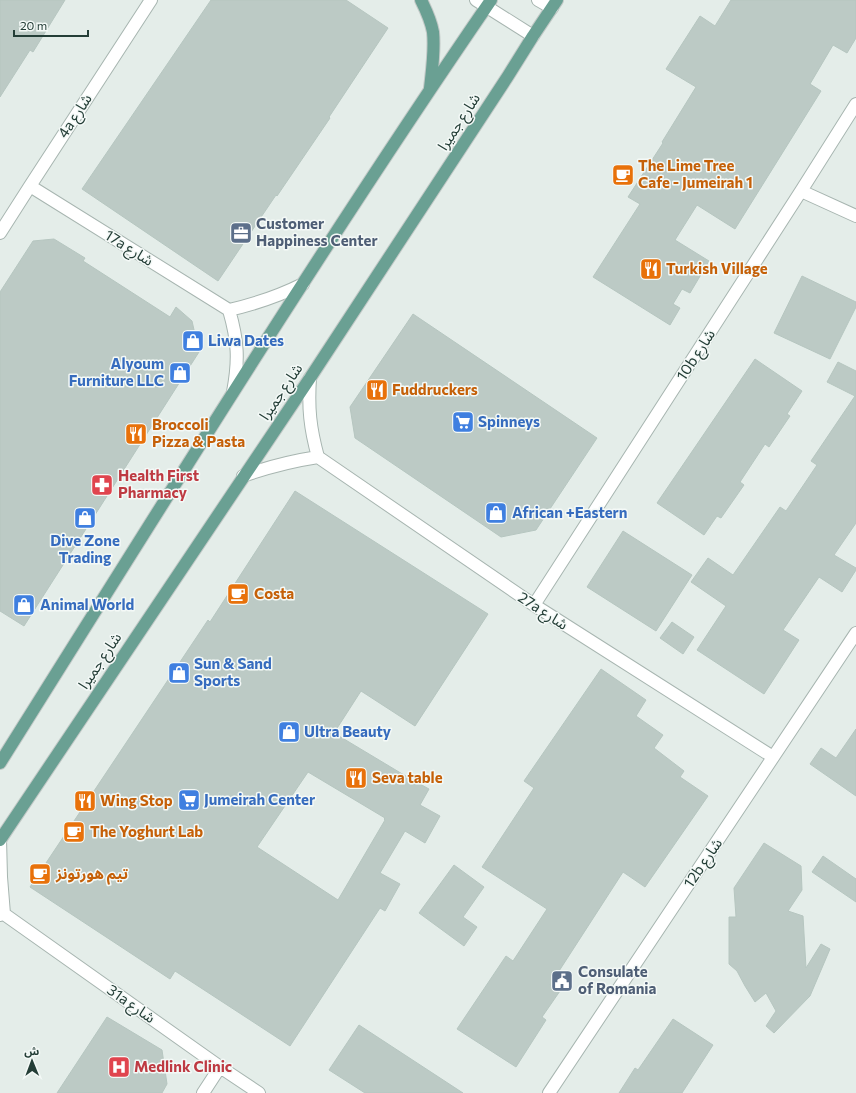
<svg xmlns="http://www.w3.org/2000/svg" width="856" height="1093" font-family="Commissioner,'Noto Sans Arabic',sans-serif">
  <rect width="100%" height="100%" fill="#e4ede9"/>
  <!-- building -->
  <path fill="#bccac5" stroke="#b6c6c0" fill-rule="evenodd" d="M 0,0 L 65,0 L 33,52 L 30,50 L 0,97 Z
    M 211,0 L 346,0 L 388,28 L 329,117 L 330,118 L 277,196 L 276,195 L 218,281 L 82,189 Z
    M 731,0 L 856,0 L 856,38 L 847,53 L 833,45 L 810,84 L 821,91 L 735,229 L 697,205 L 675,240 L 709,261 L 690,293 L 682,289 L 673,304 L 680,308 L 670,325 L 593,277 L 640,204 L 628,197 L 663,143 L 662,142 L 696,87 L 666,69 L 700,16 L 715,26 Z
    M 54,239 L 85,258 L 83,261 L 170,317 L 176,307 L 192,321 L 199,352 L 24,626 L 0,611 L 0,292 L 33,241 Z
    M 802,276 L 856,302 L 856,307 L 830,359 L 774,333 Z
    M 413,314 L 597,438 L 536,530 L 501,537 L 355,438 L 350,407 Z
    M 755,359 L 802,391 L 787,414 L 790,416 L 769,447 L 765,444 L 740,482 L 744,485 L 721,518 L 717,516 L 704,535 L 657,503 Z
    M 838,362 L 856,371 L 856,523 L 834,555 L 856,568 L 856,570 L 842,592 L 819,577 L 783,630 L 799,640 L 764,694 L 697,650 L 726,606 L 691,582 L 708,558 L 733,575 L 780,507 L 786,511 L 817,465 L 811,461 L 855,396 L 827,382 Z
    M 295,491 L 488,614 L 415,726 L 361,691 L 334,733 L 409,778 L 429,789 L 420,805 L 440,816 L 425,843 L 405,831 L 380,873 L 400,884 L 385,911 L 380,908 L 290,1046 L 175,971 L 170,979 L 30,887 L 208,620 L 210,622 ZM 308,772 L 385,818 L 384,819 L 385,820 L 338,900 L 257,847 Z
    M 623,531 L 692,575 L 656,631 L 587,587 Z
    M 672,622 L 694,637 L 683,654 L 660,638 Z
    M 601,669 L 646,700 L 636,716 L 663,735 L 654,748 L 684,771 L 680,777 L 708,796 L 645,887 L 623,872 L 550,985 L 560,991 L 542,1017 L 546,1020 L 516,1067 L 457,1029 L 506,956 L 513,961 L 547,909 L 482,867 L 534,788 L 524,781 Z
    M 856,729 L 856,796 L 810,764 L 821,748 L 836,758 Z
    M 764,843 L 801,866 L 802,890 L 788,911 L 803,916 L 806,968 L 821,944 L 830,949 L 810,996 L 774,1033 L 766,1026 L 776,1011 L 766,993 L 755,1002 L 745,986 L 737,971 L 729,964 L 729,917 L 736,917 L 734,888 Z
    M 823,856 L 856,879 L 856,902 L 812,872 Z
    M 454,865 L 484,887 L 463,917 L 477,927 L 464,946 L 419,913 Z
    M 107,1017 L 162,1050 L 167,1084 L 162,1093 L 57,1093 Z
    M 673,1019 L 713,1045 L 682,1093 L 619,1093 L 635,1068 L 638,1070 Z
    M 359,1025 L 463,1093 L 365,1093 L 329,1070 Z"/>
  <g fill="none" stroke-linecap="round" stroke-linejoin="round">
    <!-- minor casing -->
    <g stroke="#a7b5b0" stroke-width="14">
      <path id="minor" d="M 476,0 L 533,36
        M 538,0 L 552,8
        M 30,186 L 229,310 C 238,341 239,360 233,392
        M 801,191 L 856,216
        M 0,233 L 30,186 L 151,0
        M 229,310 C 255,304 279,296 303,284
        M 310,378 C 308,408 310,428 318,457 L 534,605 L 773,757
        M 243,476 C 268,467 292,461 318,457
        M 534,605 L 801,191 L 856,104
        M 0,839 L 1,877 L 4,914
        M 0,915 L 4,914 L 220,1067 L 259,1093
        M 203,1093 L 220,1067
        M 549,1093 L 856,633"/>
    </g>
    <!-- major casing -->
    <g stroke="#c2c9c7" stroke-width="14">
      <path id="major" d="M 421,0 C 426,10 431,21 433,32 C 435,51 432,70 430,88
        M 0,763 C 161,507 320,249 491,0
        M 0,840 L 310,378 L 508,76 L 533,36 L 557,0"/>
    </g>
    <!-- minor -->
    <use href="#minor" stroke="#fff" stroke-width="12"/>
    <!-- major -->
    <use href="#major" stroke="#6aa093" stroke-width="12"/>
  </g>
  <!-- icons -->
  <defs>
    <g id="cafe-square" transform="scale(1.15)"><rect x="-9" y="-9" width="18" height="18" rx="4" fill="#e8710a" stroke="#f4f9f7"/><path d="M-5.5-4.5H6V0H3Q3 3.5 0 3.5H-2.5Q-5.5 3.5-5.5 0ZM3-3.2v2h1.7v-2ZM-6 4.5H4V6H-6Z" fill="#fff"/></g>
    <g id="office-square" transform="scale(1.15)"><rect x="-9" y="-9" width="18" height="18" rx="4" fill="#5c6f8a" stroke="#f4f9f7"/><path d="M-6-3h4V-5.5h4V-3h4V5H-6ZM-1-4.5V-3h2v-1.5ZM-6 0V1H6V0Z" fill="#fff"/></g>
    <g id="restaurant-square" transform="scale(1.15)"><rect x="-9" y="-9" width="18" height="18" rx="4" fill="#e8710a" stroke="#f4f9f7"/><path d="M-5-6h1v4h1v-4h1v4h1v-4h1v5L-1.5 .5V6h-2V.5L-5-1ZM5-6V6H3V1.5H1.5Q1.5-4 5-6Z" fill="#fff"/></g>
    <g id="shop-square" transform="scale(1.15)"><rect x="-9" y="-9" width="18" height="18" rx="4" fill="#3f7fe0" stroke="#f4f9f7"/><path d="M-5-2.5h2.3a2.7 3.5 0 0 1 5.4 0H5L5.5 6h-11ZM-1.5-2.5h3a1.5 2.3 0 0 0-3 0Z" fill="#fff"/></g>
    <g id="supermarket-square" transform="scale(1.15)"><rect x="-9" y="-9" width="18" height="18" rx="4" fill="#3f7fe0" stroke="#f4f9f7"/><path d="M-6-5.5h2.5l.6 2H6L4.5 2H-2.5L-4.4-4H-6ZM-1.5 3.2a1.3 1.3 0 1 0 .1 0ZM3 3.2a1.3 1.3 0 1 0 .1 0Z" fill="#fff"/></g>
    <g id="pharmacy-square" transform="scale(1.15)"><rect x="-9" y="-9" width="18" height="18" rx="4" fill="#e0444e" stroke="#f4f9f7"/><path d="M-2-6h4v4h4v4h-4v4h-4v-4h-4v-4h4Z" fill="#fff"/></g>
    <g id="civic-square" transform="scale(1.15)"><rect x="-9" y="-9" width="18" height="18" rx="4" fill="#5c6f8a" stroke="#f4f9f7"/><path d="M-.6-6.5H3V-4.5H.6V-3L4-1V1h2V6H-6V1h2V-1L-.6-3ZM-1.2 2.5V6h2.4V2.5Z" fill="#fff"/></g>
    <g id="hospital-square" transform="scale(1.15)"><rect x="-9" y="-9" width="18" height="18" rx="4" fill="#e0444e" stroke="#f4f9f7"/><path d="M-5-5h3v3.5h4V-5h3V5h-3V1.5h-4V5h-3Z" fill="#fff"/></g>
  </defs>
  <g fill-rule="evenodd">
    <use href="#cafe-square" x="623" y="175"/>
    <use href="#office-square" x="241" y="233"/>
    <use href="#restaurant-square" x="651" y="269"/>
    <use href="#shop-square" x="193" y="341"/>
    <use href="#shop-square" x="180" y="373"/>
    <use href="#restaurant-square" x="377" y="390"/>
    <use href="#supermarket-square" x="463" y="422"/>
    <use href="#restaurant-square" x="136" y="434"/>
    <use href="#pharmacy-square" x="102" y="485"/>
    <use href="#shop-square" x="496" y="513"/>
    <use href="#shop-square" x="85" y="518"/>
    <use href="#cafe-square" x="238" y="594"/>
    <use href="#shop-square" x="24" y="605"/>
    <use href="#shop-square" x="179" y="673"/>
    <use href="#shop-square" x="289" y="732"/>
    <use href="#restaurant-square" x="356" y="778"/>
    <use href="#supermarket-square" x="189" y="800"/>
    <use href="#restaurant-square" x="85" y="801"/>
    <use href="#cafe-square" x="74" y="832"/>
    <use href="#cafe-square" x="40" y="874"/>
    <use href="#civic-square" x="562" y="981"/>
    <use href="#hospital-square" x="119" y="1067"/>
  </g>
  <g text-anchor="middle" stroke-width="3" stroke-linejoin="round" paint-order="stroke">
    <!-- street labels -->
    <g font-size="15" fill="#243e37" stroke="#f4f9f7">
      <text transform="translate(75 116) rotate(-57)" y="5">4a شارع</text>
      <text transform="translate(459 122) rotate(-57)" y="5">شارع جميرا</text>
      <text transform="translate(129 248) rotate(32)" y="5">17a شارع</text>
      <text transform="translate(696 355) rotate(-57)" y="5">10b شارع</text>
      <text transform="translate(281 392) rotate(-56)" y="5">شارع جميرا</text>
      <text transform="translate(543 611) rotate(33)" y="5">27a شارع</text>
      <text transform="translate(100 661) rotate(-56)" y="5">شارع جميرا</text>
      <text transform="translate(703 863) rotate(-56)" y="5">12b شارع</text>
      <text transform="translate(131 1004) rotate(35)" y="5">31a شارع</text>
    </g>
    <!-- food labels -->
    <g font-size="15" font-weight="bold" fill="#c56008" stroke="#f4f9f7" text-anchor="start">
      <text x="638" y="171">The Lime Tree<tspan x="638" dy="17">Cafe - Jumeirah 1</tspan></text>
      <text x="666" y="274">Turkish Village</text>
      <text x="392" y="395">Fuddruckers</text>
      <text x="152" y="430">Broccoli<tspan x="152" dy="17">Pizza &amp; Pasta</tspan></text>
      <text x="254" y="599">Costa</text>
      <text x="372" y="783">Seva table</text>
      <text x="100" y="806">Wing Stop</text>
      <text x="90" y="837">The Yoghurt Lab</text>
      <text x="56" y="879">تيم هورتونز</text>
    </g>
    <!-- service labels -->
    <g font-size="15" font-weight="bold" fill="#4e5e75" stroke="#f4f9f7" text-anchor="start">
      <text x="256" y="229">Customer<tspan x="256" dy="17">Happiness Center</tspan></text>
      <text x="578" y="977">Consulate<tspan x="578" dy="17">of Romania</tspan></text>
    </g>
    <!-- shop labels -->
    <g font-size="15" font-weight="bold" fill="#366cbe" stroke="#f4f9f7" text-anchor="start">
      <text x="208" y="346">Liwa Dates</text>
      <text x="164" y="369" text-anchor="end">Alyoum<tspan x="164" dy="17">Furniture LLC</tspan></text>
      <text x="478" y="427">Spinneys</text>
      <text x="512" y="518">African +Eastern</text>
      <text x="85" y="546" text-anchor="middle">Dive Zone<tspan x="85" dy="17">Trading</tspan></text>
      <text x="40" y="610">Animal World</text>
      <text x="194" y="669">Sun &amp; Sand<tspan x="194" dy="17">Sports</tspan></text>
      <text x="304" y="737">Ultra Beauty</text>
      <text x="204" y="805">Jumeirah Center</text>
    </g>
    <!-- health labels -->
    <g font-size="15" font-weight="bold" fill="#be3a42" stroke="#f4f9f7" text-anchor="start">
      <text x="118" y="481">Health First<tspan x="118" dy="17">Pharmacy</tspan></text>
      <text x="134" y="1072">Medlink Clinic</text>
    </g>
  </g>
  <!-- north arrow -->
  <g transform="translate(32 1061) rotate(359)" stroke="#f4f9f7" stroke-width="3" paint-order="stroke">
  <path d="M0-3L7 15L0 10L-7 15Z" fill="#243e37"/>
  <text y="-6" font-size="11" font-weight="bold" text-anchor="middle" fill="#243e37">ش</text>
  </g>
  <!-- scale -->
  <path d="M14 30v6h74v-6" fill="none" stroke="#243e37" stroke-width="2"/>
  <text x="20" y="30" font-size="12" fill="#243e37" stroke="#f4f9f7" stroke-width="3" paint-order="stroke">20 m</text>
</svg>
